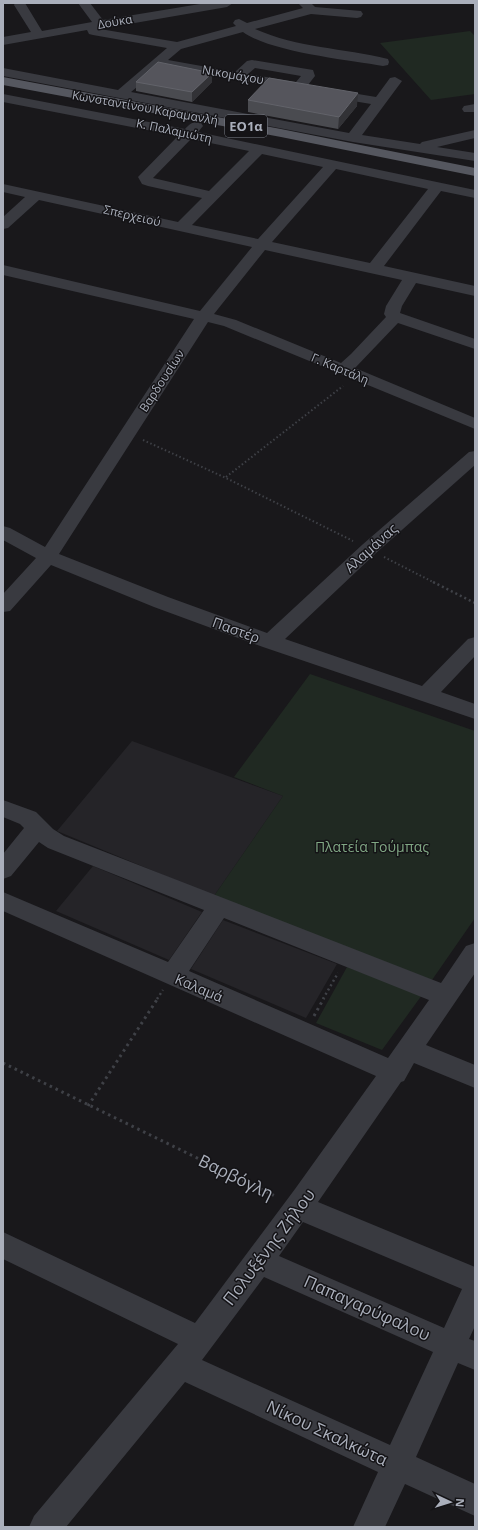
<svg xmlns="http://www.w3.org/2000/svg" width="478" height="1530" font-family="'Open Sans',sans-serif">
  <rect width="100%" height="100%" fill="#19181b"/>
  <!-- built -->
  <path fill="#252428" d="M 132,741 L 283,796 L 214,896 L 57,831 Z
    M 93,866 L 202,912 L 169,960 L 56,911 Z
    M 223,920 L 337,964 L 306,1018 L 191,969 Z"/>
  <!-- green -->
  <path fill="#202922" d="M 470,31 L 475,36 L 475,94 L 431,100 L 380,43 Z
    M 310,674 L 475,731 L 475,918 L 432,980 L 214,896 L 283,796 L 234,777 Z
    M 347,967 L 422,995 L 382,1050 L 316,1023 Z"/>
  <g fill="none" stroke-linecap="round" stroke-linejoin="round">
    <!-- path-far2 -->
    <path stroke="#3f4147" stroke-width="2" stroke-dasharray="1.5 2.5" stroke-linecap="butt" d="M 143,440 L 226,478 L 353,541
      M 226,477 L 343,386
      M 384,557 L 435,583"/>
    <!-- path-far1 -->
    <path stroke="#3f4147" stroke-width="2.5" stroke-dasharray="2 3" stroke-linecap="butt" d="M 433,582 L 475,603
      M 157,999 L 163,990
      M 323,999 L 338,973"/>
    <!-- path -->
    <path stroke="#3f4147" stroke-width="3" stroke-dasharray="2.5 4" stroke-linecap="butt" d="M 314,1016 L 324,998
      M 3,1063 L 277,1197
      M 88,1106 L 158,998"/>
    <!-- minor -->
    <path fill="#393a40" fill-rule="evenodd" d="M 15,3 L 25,3 L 42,31 L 92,22 L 78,3 L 90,3 L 103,20 L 206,3 L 233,3 L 227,7 L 100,29 L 177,42 L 236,26 L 233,23 L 235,20 L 239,19 L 247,23 L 303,8 L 298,3 L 311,3 L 315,7 L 361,11 L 363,14 L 361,17 L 357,18 L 311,14 L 255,29 C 298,48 343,48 388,59 L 389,62 L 388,65 L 383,66 C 348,60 270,52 243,32 L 181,49 L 168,60 L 235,72 L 247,61 L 252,60 L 313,70 L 315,76 L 304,90 L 299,91 L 161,67 L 131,92 L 349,133 L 371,104 L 323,96 L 321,93 L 323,90 L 328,89 L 376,97 L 390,78 L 395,77 L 402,81 L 362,135 L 420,144 L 422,142 L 475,130 L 475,138 L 437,147 L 475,153 L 475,161 L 353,142 L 3,76 L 3,68 L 118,90 L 167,48 L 93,35 L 89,34 L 87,30 L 3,45 L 3,37 L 31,32 L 14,5 ZM 255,68 L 301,76 L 296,82 L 248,74 Z
      M 3,94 L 185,129 C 190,124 193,121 201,123 L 203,126 L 198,132 L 475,190 L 475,198 L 441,191 L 384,266 L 475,286 L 475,296 L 416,283 L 402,306 L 400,313 L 475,339 L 475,349 L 398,323 L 355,368 L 475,418 L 475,429 L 224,326 L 208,322 L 59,554 L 168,597 L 267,633 L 362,545 L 469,452 L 475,451 L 475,465 L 376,553 L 285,639 L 422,686 L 468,639 L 475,637 L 475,656 L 441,692 L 475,704 L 475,719 L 263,647 L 154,607 L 51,565 L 10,611 L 3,612 L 3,594 L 36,558 L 3,540 L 3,526 L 10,528 L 45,547 L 194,319 L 3,275 L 3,265 L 200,311 L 252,247 L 39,200 L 8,228 L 3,229 L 3,217 L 25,197 L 3,192 L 3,184 L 178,222 L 202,198 L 148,186 L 142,184 L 138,177 L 178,136 L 3,102 ZM 191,139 L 249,151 L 209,191 L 153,178 ZM 262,154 L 323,167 L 258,239 L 192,225 ZM 336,169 L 428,189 L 370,263 L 272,242 ZM 265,250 L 402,280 L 386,306 L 384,314 L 386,317 L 351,354 L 341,363 L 236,320 L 214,314 Z
      M 475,104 L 475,112 L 464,112 L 462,109 L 464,106 Z
      M 3,800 L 36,812 L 53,829 L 64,836 L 441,983 L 466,946 L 475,943 L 475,973 L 426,1045 L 475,1065 L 475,1088 L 414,1063 L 404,1081 L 401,1082 L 318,1202 L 475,1267 L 475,1326 L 469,1339 L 475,1341 L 475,1370 L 458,1363 L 416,1457 L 475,1484 L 475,1516 L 405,1484 L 385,1527 L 353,1527 L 378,1472 L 185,1382 L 66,1527 L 29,1527 L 34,1516 L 178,1344 L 3,1259 L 3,1232 L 195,1323 L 295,1189 L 376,1076 L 3,911 L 3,892 L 168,962 L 204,910 L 48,848 L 39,842 L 11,876 L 3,879 L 3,854 L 24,828 L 20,824 L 3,817 ZM 224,918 L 429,1000 L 388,1058 L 189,971 ZM 303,1222 L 462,1289 L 444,1328 L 279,1256 ZM 264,1277 L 433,1352 L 390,1445 L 202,1360 Z"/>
    <!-- major -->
    <path fill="#55575f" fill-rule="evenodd" d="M 3,77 L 281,129 L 475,168 L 475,176 L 281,137 L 3,85 Z"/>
  </g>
  <!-- wall -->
  <path fill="#4a4b50" d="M 212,73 L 212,82 L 192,102 L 136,91 L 136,82 Z
    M 248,100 L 357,106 L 338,129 L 248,112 Z"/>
  <!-- shaded-wall -->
  <path fill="#323236" d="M 212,73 L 212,82 L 192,102 L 192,92 Z
    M 358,93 L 357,106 L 338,129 L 339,117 Z"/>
  <!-- building -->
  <path fill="#55555c" stroke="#62636a" d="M 158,62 L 212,73 L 192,92 L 136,82 Z
    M 269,78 L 358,93 L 339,117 L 248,100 Z"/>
  <g text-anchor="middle" stroke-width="3" stroke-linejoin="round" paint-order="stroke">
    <!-- far-street labels -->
    <g font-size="12" fill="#aaafbb" stroke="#141316">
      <text transform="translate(115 22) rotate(-10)" y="4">Δούκα</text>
      <text transform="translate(233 75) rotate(10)" y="4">Νικομάχου</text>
      <text transform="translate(145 108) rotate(10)" y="4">Κωνσταντίνου Καραμανλή</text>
      <text transform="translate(174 131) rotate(12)" y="4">Κ. Παλαμιώτη</text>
      <text transform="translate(132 216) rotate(13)" y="4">Σπερχειού</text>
      <text transform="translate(340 369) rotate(23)" y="4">Γ. Καρτάλη</text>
      <text transform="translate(162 381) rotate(-57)" y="4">Βαρδουσίων</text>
    </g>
    <!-- shield labels -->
    <rect fill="#141316" stroke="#7d808a" stroke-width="1" x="225" y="115" width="42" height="22" rx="3"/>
    <g font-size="13" font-weight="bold" fill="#aaafbb">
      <text x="246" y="131">ΕΟ1α</text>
    </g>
    <!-- street labels -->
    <g font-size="14" fill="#aaafbb" stroke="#141316">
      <text transform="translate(371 548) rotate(-42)" y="5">Αλαμάνας</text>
      <text transform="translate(236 630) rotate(20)" y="5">Παστέρ</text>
      <text transform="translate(199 988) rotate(23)" y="5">Καλαμά</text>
    </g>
    <!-- park labels -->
    <g font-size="14" fill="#80a784" stroke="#141316">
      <text x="372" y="852">Πλατεία Τούμπας</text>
    </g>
    <!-- near-street labels -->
    <g font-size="17" fill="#aaafbb" stroke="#141316">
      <text transform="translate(236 1177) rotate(26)" y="6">Βαρβόγλη</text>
      <text transform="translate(269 1247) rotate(-53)" y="6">Πολυξένης Ζήλου</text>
      <text transform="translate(367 1308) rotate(24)" y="6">Παπαγαρύφαλου</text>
      <text transform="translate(327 1433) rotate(25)" y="6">Νίκου Σκαλκώτα</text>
    </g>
  </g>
  <!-- border -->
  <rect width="478" height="1530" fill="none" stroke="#aaafbb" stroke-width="8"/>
  <!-- north arrow -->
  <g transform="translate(450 1502) rotate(94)" stroke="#141316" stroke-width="3" paint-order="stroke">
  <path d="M0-3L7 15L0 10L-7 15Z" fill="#aaafbb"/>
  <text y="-6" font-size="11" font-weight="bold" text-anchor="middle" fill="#aaafbb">N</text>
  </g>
</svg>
